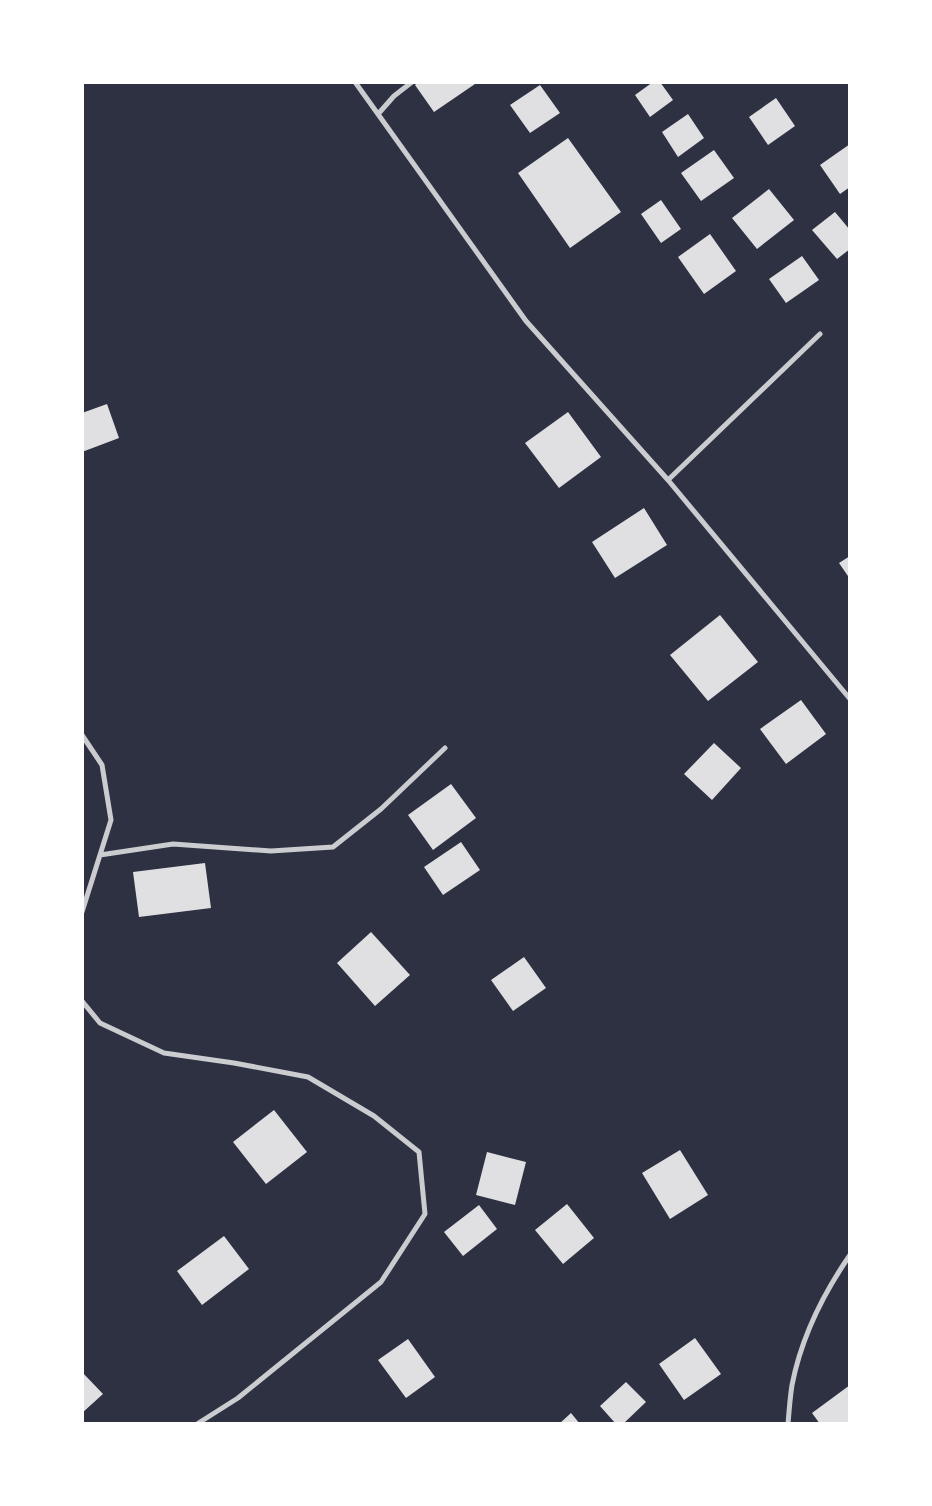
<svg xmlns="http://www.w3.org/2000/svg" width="932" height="1506" font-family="Barlow,sans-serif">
  <rect width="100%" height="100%" fill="#2d3142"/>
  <!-- building -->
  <path fill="#e0e0e3" d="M 418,82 L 473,82 L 475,84 L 434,112 L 415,85 Z
    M 653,82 L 660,82 L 673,100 L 650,117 L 635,95 Z
    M 540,85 L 560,113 L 530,133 L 510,105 Z
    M 776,98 L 795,126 L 768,145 L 749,117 Z
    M 688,114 L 704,138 L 678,157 L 662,132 Z
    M 568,138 L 621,212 L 570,248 L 518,173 Z
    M 850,144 L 850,187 L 840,194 L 820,165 Z
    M 714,150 L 734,178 L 701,201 L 681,173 Z
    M 769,189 L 794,220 L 757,249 L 732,218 Z
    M 661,200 L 681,229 L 661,243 L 641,214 Z
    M 835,212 L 850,230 L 850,249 L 837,259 L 812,230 Z
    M 710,234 L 736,271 L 704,294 L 678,257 Z
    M 802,256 L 819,280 L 786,303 L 769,279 Z
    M 107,404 L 119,438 L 82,452 L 82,413 Z
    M 568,412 L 601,457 L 559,488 L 525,443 Z
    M 644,508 L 667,545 L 615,578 L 592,542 Z
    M 850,556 L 850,579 L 839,563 Z
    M 720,615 L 758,662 L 708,701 L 670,655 Z
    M 801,700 L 826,734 L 786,764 L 760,729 Z
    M 714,743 L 741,768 L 712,800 L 684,774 Z
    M 451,784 L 476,818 L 433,850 L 408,815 Z
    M 461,842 L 480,870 L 443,895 L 424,867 Z
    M 205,863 L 211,908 L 139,917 L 133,872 Z
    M 371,932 L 410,975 L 375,1006 L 337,963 Z
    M 524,957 L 546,988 L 513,1011 L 491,980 Z
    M 274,1110 L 307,1152 L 266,1184 L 233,1142 Z
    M 680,1150 L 708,1195 L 670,1219 L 642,1173 Z
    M 487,1152 L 526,1162 L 515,1205 L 476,1195 Z
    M 567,1204 L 594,1238 L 563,1264 L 535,1230 Z
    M 479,1205 L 497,1229 L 463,1256 L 444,1232 Z
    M 224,1236 L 249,1269 L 202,1305 L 177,1271 Z
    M 695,1338 L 721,1374 L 684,1400 L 659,1364 Z
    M 408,1339 L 435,1377 L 406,1398 L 378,1360 Z
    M 82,1372 L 103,1394 L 82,1413 Z
    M 626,1382 L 646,1402 L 623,1424 L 616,1424 L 600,1406 Z
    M 850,1385 L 850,1424 L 820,1424 L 812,1413 Z
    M 571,1413 L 580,1424 L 559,1424 Z"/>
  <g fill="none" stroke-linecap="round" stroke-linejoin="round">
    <!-- minor -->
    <path stroke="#caccd0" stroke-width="5" d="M 355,82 L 526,321 L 668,480 L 850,699
      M 379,113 L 394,96 L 412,82
      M 668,480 L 820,334
      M 82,735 L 102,765 L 111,820 L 82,912
      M 100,855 L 173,844 L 271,851 L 333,847 L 381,809 L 445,748
      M 82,1001 L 100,1023 L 164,1053 L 234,1063 L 308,1077 L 374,1116 L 419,1152 L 425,1214 L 381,1282 L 238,1398 L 197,1424
      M 788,1424 C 789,1411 790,1398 792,1385 C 801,1339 823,1294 850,1255"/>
  </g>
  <!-- border -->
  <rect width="932" height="1506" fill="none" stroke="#ffffff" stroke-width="168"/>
</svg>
